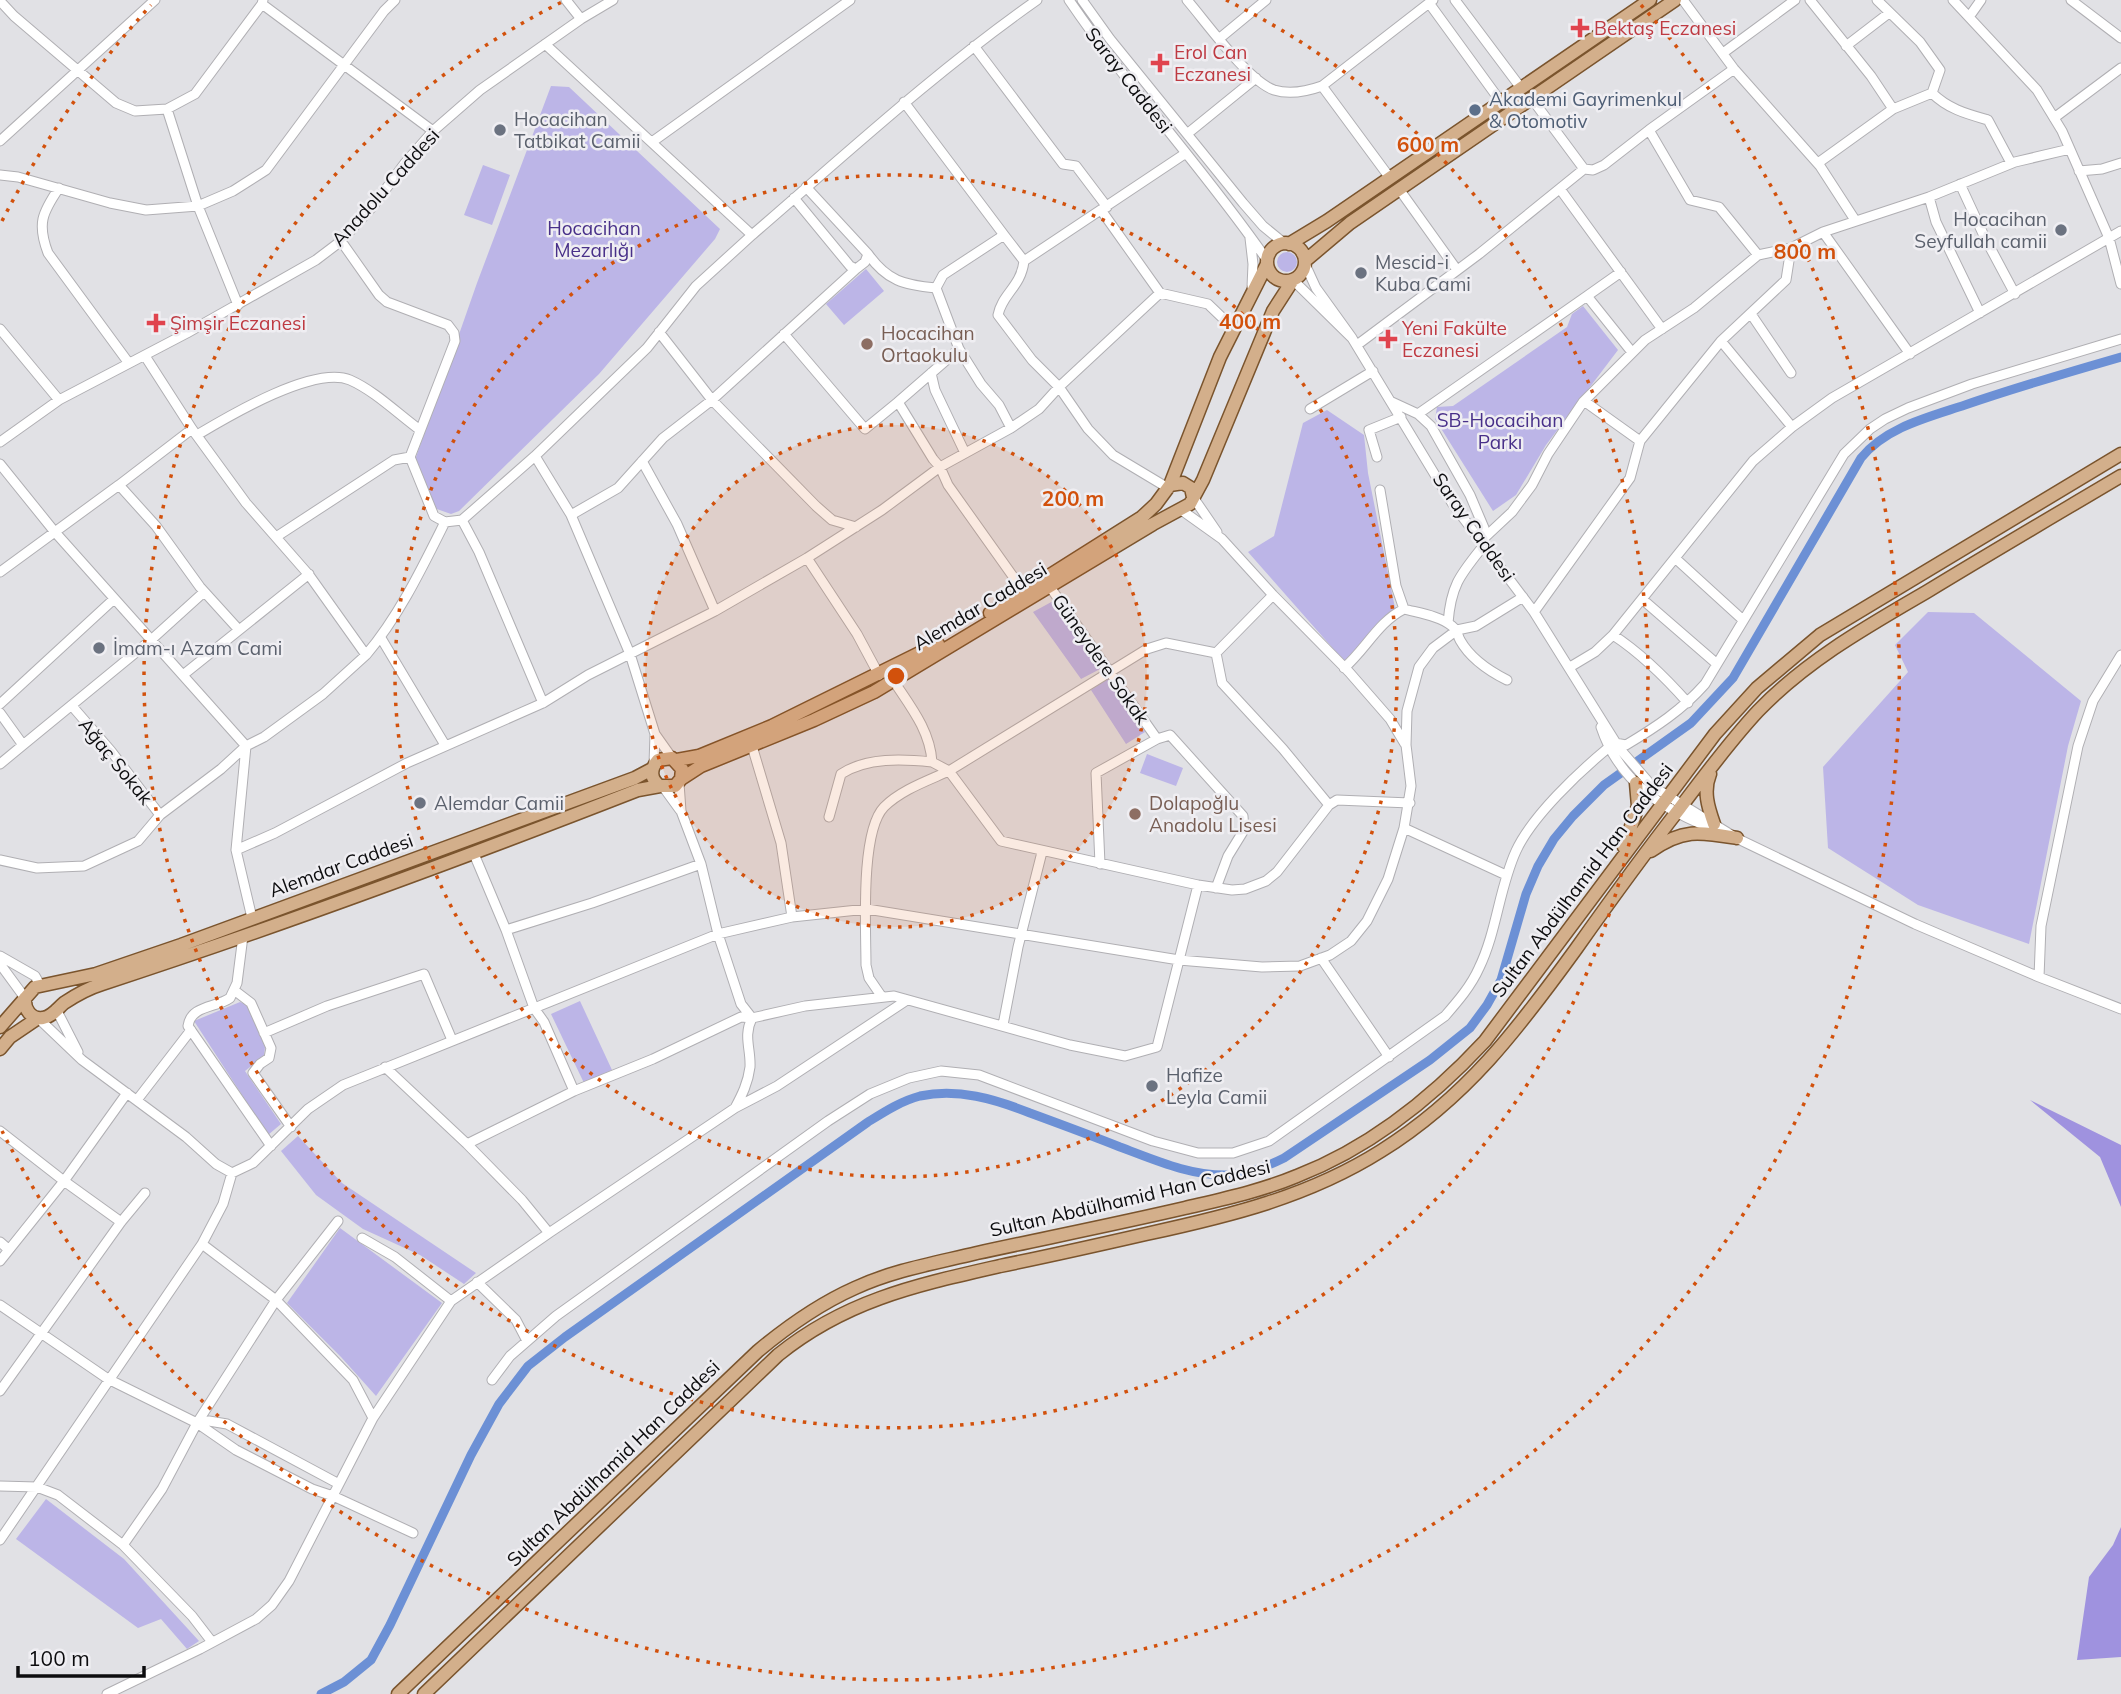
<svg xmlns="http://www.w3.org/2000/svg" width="2121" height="1694" font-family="Mulish,sans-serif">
  <rect width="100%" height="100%" fill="#e1e1e5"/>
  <!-- green -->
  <path fill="#bcb5e7" d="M 551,86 L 569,87 L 720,229 L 715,239 L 599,374 L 459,511 L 451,514 L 434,508 L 415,460 L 477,283 Z
    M 483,165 L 510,175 L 492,225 L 464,215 Z
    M1277 262a10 10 0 1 1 20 0a10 10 0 1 1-20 0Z
    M 866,269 L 884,291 L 844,325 L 826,304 Z
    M 1583,306 L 1618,350 L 1546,445 L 1516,495 L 1493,511 L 1435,419 L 1437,407 L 1453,406 L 1567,327 L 1572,314 Z
    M 1327,410 L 1364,435 L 1368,473 L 1395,608 L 1344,661 L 1248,552 L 1274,536 L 1303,423 Z
    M 1055,600 L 1102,668 L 1081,679 L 1033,612 Z
    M 1928,612 L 1974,613 L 2081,701 L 2068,746 L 2029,944 L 1918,905 L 1828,848 L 1823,767 L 1908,672 L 1895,645 Z
    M 1109,678 L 1145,732 L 1126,744 L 1091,690 Z
    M 1147,754 L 1183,768 L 1176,786 L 1140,773 Z
    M 580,1001 L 612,1070 L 584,1083 L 551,1014 Z
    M 240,1002 L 247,1005 L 265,1047 L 264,1056 L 245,1071 L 281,1124 L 268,1135 L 194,1021 Z
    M 298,1136 L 342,1183 L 476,1273 L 464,1284 L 420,1255 L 363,1229 L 316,1195 L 281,1151 Z
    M 340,1228 L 442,1303 L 376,1396 L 341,1357 L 287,1303 Z
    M 46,1499 L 124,1559 L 199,1641 L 187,1649 L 161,1619 L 138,1628 L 16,1539 Z"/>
  <!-- forest -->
  <path fill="#9f92df" d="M 2030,1100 L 2121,1145 L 2121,1207 L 2100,1157 Z
    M 2121,1527 L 2121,1657 L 2077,1660 L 2089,1577 L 2113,1545 Z"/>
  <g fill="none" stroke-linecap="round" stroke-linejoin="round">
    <!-- canal -->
    <path stroke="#6c90d5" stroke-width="9" d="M 321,1694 L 344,1682 L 371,1660 L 390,1625 L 471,1455 L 499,1404 L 528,1366 L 565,1337 L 868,1122 C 884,1112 901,1101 920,1096 C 958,1088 995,1099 1030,1113 C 1060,1124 1090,1135 1120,1147 C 1155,1160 1190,1176 1228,1175 C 1248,1174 1266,1167 1284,1158 L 1430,1060 L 1470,1028 L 1487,1005 L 1501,980 L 1526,894 L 1538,866 L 1554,839 L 1573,816 L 1604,785 L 1691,723 L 1733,678 L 1861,458 C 1886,427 1929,417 1965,405 C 2017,387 2069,372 2121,357"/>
    <!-- minor casing -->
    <g stroke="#b0afb3" stroke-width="11">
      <path id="minor" d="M 566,0 L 581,19
        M 1069,0 C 1130,90 1205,170 1267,260
        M 1082,0 L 1110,39 L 1243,203 L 1263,226 L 1285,244
        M 1187,0 C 1206,22 1248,81 1274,90 C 1290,95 1308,91 1322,86 L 1433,0
        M 1455,0 L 1521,88
        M 1683,0 L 1734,69 L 1820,166 L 1855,220
        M 1810,0 L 1871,76 L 1893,109
        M 1877,0 L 1920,42 L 1940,70 L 1932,93
        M 1953,0 L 2037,90 L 2062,131 L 2109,238 L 2121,284
        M 2071,0 L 2121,38
        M 0,1 L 14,16 L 116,103 L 135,111 L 167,109 L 195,94 L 262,4 L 263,0
        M 1429,3 L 1501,102
        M 262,4 L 433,131
        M 1969,17 L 1981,0
        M 1220,38 L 1266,0
        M 545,44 L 752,235 L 696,286 L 647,348 L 535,456 L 571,515 L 630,654 L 655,734 L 672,758
        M 974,46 L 1063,164 L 1076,166 L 1107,207
        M 1846,46 L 1889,13
        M 1723,53 L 1795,0
        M 1322,86 L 1390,178
        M 1532,99 L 1584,169 L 1593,170 L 1604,165 L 1649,130 L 1734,69
        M 904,102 L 1004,235 L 943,275 L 936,288 L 959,349 L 898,402 L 933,459 L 940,467 L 948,485 L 1024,592
        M 167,109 L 198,206 L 238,305
        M 2054,118 L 2121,68
        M 1649,130 L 1690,200 L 1719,207 L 1758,255
        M 1187,134 L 1256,78
        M 0,141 L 155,0
        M 652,142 L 850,0
        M 1818,163 L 1893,109 L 1932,93 C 1948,109 1967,114 1988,120 L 2011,163
        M 2079,171 L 2102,169 L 2121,163
        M 0,175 L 18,177 L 110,203 L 146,210 L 198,206 L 233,191 L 266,170 L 384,11 L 395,0
        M 1960,184 L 1985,238 L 2015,294
        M 59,188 C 42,213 37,224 48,253 L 128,362
        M 1399,189 L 1457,270
        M 1560,189 L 1662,329
        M 1929,197 L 1936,222 L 1980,313
        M 794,198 L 850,266 L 856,269 L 865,262 L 868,254 L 806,187
        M 1101,210 L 1160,293 L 1208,304 L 1234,329
        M 1823,232 L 1910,354
        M 752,235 C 846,154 936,71 1037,0
        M 1004,235 L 1024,261 C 1021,287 1002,294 998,315 L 1032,360 L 1059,387 L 1088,429 L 1113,455 L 1168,488
        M 1250,238 L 1253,264 L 1252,287
        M 341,241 L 379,295 L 387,302 L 448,325 L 454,333 L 455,341 L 410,457 L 434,516 L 445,522 L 462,520 L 535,456
        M 868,254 C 887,281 904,285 936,288
        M 1024,261 L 1186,153
        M 1621,272 L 1587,296 L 1631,351
        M 1293,280 L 1352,338 L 1316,288 L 1305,264
        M 1751,314 L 1791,373
        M 0,329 L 59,400
        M 659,332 L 712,400 L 816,506 L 832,520 L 856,527
        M 784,334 L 865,429 L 898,402
        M 1352,338 L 1452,503 L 1534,612 L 1619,748 L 1652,786 L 1733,836
        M 1721,341 L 1792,427
        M 1357,345 L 1479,254 L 1584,169
        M 959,349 L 981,384 L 999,405 L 1011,428
        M 931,373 L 935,390 L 965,453
        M 1584,401 L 1640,441
        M 1392,402 L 1418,414 L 1431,426 L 1470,495 L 1484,528 L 1481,541 L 1512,512 L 1532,485 L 1548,454 L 1583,402 L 1645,340 L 1694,308 L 1758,255 L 1791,248 L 1823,232 L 1929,197 L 2015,162 L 2070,149
        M 1310,409 L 1373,371
        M 1418,414 L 1587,296
        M 192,429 L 119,485 L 156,526 L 200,587 L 239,630
        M 197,435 C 229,416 314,365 350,380 C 375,391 398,414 420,430
        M 0,442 L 59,400 L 187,333 L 316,260 L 341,241 L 374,205 L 405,163 L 433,131 L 480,90 L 581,19 L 613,0
        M 1377,457 L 1369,430 L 1401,417
        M 642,461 L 677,524 L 715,611
        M 0,464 L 54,531 L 246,746 L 236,850
        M 1380,490 L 1396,586 L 1404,609
        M 1193,497 L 1217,532
        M 1180,509 L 1222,539 L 1273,595 L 1349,672 L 1390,719 L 1405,744
        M 571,515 L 618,488 L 663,438 L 712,400 L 856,269
        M 462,520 L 479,552 L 543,703
        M 276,537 L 394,460 L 410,457
        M 807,558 L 857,634 L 879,675
        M 1675,558 L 1743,620
        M 0,572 L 119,485
        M 1050,587 L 1157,739 L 1170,735 L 1243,816 L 1244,830 L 1228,856 L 1216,888
        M 1642,599 L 1717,664
        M 1534,612 L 1630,478 L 1640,441 L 1721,341 L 1786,280 L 1791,248
        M 1448,623 C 1451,584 1461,574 1484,545
        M 1613,635 C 1642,654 1665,677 1688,703
        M 381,638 L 445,745
        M 1216,653 L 1222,683 L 1283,749 L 1329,805
        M 366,655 C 399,616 422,568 445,522
        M 1570,667 L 1595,652 L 1613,635 L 1753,461 L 1792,427 L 1832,398 L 2121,231
        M 1344,668 C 1366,649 1378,622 1404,609 C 1419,613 1440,616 1452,626 C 1458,631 1457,634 1460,640 C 1470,658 1489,671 1507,680
        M 183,675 L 309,574
        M 893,680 C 910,706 930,730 932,762 L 949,771 L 1147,649 L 1166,643 L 1216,653 L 1273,595
        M 0,704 L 114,599
        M 72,706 L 111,751 L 160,815
        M 0,713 L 23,745 L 151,640 L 204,592
        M 1601,727 C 1620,784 1665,811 1719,831
        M 752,746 L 781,843 L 792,917
        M 0,764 L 23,745
        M 654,764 L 655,734
        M 664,788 L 680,810
        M 829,817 L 841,774 C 867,757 903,759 932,762
        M 1404,828 L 1506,875
        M 1732,836 L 1915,924 L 2039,977 L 2121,1009
        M 0,860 L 37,868 L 84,866 L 138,841 L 160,815 L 221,769 L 246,746 L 264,737 L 323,694 L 366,655 L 309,575 L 246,503 L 192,429 L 145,356
        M 1100,864 L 1096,773 L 1157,739
        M 252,918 L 236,850 L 275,833 L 407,763 L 543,703 L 588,675 L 715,611 L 807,558 L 882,510 L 940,467 L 1011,428 L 1039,409 L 1059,387 L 1160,293
        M 506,930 L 592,903 L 701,864
        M 243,936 L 237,983 L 230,998 C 216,1008 191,1005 188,1026 L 271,1146
        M 0,956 L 35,976 L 40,985
        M 1321,958 L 1389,1057
        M 0,964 L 25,998
        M 2039,977 L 2041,926 L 2078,746 L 2093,701 L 2121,655
        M 234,990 L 251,1003 L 271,1048 L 269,1058 L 260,1064 L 253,1073 L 291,1127
        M 882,997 L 869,978 L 866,965 C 866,930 860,832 884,807 C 901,790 927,781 949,771 L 1001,841 L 1198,885 L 1232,890 L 1245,889 L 1266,881 L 1277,872 L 1329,805 L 1337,800 L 1410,803
        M 56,1009 L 78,1052
        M 38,1018 L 82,1060 L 186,1137 L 216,1164 L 232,1173 L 253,1163 L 308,1109 L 343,1085 L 718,934 L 701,864 L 681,811 L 679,783
        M 1003,1025 L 1018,947 L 1042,852
        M 264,1033 L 327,1006 L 424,974 L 452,1040
        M 385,1067 L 467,1144 L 574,1091 L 544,1022 L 534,1008 L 506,930 L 474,854
        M 574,1091 L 653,1059 L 741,1017 L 752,1018 L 741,1004 L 718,934 L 792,917 L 867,909 L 1179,960 L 1262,967 L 1300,966 L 1330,955 L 1351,941 L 1367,921 L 1388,879 L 1404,828 L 1411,786 L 1406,745 L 1407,711 L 1419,667 L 1433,648 L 1457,630 L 1476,626 L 1523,597
        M 137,1100 L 191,1030
        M 735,1108 C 742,1095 748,1083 750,1067 C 751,1049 743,1036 752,1018 L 805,1006 L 894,996 L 1070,1045 L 1125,1056 L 1157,1047 L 1198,885
        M 0,1131 L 64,1181 L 121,1222
        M 549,1233 L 735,1108 L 777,1086 L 907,1000
        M 362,1238 L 395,1257 L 451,1301
        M 0,1242 L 8,1249
        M 202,1244 L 276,1300 L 353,1380 L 373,1418
        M 0,1261 L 64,1181 L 127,1093
        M 477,1282 L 516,1320 L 527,1341
        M 0,1305 L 108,1379 L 197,1423 L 236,1450 L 312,1489 L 333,1496 L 413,1533
        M 492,1380 L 510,1356 L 556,1316 L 828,1121 L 870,1094 L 909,1078 L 941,1071 L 979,1075 L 1153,1141 L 1198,1153 L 1233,1153 L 1269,1141 L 1445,1016 C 1458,1001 1471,986 1479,968 C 1497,931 1499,888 1516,851 C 1532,816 1579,772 1608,748 L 1615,743 L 1626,745 C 1656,727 1682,710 1705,684 L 1844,454 L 1870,429 L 1885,419 L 1908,408 L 1972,384 L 2121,339
        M 0,1391 L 121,1222 L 145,1193
        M 197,1423 L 209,1421 L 227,1424 L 339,1484
        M 0,1486 L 37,1487 L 58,1495 L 123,1545
        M 0,1540 L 202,1244 L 223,1204 L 232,1173
        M 212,1642 L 192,1616 L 123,1545 L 162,1489 L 197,1423 L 276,1300 L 338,1221
        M 107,1694 L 200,1649 L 256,1619 L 272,1605 L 289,1581 L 373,1418 L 451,1301 L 549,1233 L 522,1200 L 467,1144"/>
    </g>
    <!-- major casing -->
    <g stroke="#7a542d" stroke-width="15">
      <path id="major" d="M1267 262a19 19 0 1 1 38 0a19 19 0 1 1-38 0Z
        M 1289,244 L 1327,221 L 1650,0
        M 1305,261 L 1350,223 L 1675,0
        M 1170,485 L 1183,483 L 1191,488 L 1193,497
        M 990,613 L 1142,517 L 1156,504 L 1170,485 L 1220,357 L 1267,264
        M 677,760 L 699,756 L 772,726 L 938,644
        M 1710,774 C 1703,791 1708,807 1714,824
        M 681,779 L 682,769 L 672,758 L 658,760 C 650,769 650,779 660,786 L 675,786 L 681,779 L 701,766 L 814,720 L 874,692 L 1153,524 L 1190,504 L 1203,480 L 1273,311 L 1293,280
        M 1624,847 L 1638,806 L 1636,783
        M 1651,851 C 1683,828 1701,832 1737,838
        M 25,998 C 24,1009 31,1020 43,1018 C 52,1017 58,1008 64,1003 C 76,995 89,988 102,984 C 283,925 461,859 638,790 L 660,786
        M 0,1027 L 35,987 L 96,974 L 181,945 L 635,778 L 652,769
        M 0,1049 L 10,1037 L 38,1018
        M 398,1694 L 758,1351 C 788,1326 819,1304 855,1288 C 894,1270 936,1263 977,1253 C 1046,1238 1116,1224 1185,1208 C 1223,1199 1261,1191 1297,1176 C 1369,1148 1433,1097 1485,1041 L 1715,734 L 1757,688 L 1820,635 L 2121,454
        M 424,1694 L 778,1355 C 846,1300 917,1285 1000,1266 C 1049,1256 1098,1245 1146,1234 C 1229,1216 1308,1197 1381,1151 C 1466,1098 1518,1029 1576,949 C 1610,901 1644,854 1680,808 C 1705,775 1730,741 1758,711 C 1807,660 1868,626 1928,591 C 1992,552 2057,514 2121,476"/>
    </g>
    <!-- minor -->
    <use href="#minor" stroke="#fff" stroke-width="9"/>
    <!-- major -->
    <use href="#major" stroke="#d3af8b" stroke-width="12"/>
  </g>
  <!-- distance rings -->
  <circle cx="896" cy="676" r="251" fill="#d2510c" fill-opacity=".12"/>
  <g fill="none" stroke="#d2510c" stroke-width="3.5" stroke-dasharray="3.5 7">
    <circle cx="896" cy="676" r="251"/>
    <circle cx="896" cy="676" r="501"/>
    <path d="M1226 0A752 752 0 1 1 566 0"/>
    <path d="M2 221A1003 1003 0 0 1 151 5M1641 5A1003 1003 0 1 1 2 1131"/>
  </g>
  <!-- markers -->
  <g fill="#e0444e" stroke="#efeef2" stroke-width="2.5">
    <path d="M1576.5 17.5h7v7h7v7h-7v7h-7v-7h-7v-7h7z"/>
    <path d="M1156.5 52.5h7v7h7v7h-7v7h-7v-7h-7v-7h7z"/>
    <path d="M152.5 312.5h7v7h7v7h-7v7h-7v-7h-7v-7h7z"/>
    <path d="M1384.5 328.5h7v7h7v7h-7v7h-7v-7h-7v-7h7z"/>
  </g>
  <circle fill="#5c6f8a" stroke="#efeef2" stroke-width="2.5" cx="1475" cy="110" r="7"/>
  <g fill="#6b7280" stroke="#efeef2" stroke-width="2.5">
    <circle cx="500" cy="130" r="7"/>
    <circle cx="2061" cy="230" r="7"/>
    <circle cx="1361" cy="273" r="7"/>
    <circle cx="99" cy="648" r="7"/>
    <circle cx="420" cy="803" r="7"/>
    <circle cx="1152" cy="1086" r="7"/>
  </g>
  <g fill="#8d6e63" stroke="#efeef2" stroke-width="2.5">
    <circle cx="867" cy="344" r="7"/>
    <circle cx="1135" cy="814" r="7"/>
  </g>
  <g text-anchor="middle" stroke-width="5" stroke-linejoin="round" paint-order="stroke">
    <!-- health labels -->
    <g font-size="19" fill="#be3a42" stroke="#efeef2" text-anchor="start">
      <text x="1594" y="35">Bektaş Eczanesi</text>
      <text x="1174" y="59">Erol Can<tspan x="1174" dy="22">Eczanesi</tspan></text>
      <text x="170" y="330">Şimşir Eczanesi</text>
      <text x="1402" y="335">Yeni Fakülte<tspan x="1402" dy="22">Eczanesi</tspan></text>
    </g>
    <!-- street labels -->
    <g font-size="19" fill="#0c0c0e" stroke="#efeef2">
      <text transform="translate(1129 80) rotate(52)" y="7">Saray Caddesi</text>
      <text transform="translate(385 187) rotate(-48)" y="7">Anadolu Caddesi</text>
      <text transform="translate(1474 527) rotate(55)" y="7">Saray Caddesi</text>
      <text transform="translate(980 606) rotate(-31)" y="7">Alemdar Caddesi</text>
      <text transform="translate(1101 659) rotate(55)" y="7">Güneydere Sokak</text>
      <text transform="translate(116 761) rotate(51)" y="7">Ağaç Sokak</text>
      <text transform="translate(341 865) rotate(-20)" y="7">Alemdar Caddesi</text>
      <text transform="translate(1582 880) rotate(-53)" y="7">Sultan Abdülhamid Han Caddesi</text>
      <text transform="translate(1130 1198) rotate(-13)" y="7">Sultan Abdülhamid Han Caddesi</text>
      <text transform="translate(613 1463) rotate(-44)" y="7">Sultan Abdülhamid Han Caddesi</text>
    </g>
    <!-- service labels -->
    <g font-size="19" fill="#4e5e75" stroke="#efeef2" text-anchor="start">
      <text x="1489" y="106">Akademi Gayrimenkul<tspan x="1489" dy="22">&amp; Otomotiv</tspan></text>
    </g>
    <!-- worship labels -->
    <g font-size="19" fill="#5b616d" stroke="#efeef2" text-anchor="start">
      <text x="514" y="126">Hocacihan<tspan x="514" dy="22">Tatbikat Camii</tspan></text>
      <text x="2047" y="226" text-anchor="end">Hocacihan<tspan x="2047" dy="22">Seyfullah camii</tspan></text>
      <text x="1375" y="269">Mescid-i<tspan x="1375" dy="22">Kuba Cami</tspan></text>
      <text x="113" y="655">İmam-ı Azam Cami</text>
      <text x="434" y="810">Alemdar Camii</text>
      <text x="1166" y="1082">Hafize<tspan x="1166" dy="22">Leyla Camii</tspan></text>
    </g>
    <!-- park labels -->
    <g font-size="19" fill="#483089" stroke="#efeef2">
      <text x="594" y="235">Hocacihan<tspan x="594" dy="22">Mezarlığı</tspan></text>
      <text x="1500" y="427">SB-Hocacihan<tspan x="1500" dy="22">Parkı</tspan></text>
    </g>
    <!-- education labels -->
    <g font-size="19" fill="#785e54" stroke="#efeef2" text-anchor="start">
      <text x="881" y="340">Hocacihan<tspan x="881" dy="22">Ortaokulu</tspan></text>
      <text x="1149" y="810">Dolapoğlu<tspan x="1149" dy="22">Anadolu Lisesi</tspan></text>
    </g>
  </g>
  <circle cx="896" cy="676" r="10" fill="#d2510c" stroke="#efeef2" stroke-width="3.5"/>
  <g font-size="21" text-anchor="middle" font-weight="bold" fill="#d2510c" stroke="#efeef2" stroke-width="5" stroke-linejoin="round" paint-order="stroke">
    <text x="1428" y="152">600 m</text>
    <text x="1805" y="259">800 m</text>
    <text x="1250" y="329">400 m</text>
    <text x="1073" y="506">200 m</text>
  </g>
  <!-- scale -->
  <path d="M18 1666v10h126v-10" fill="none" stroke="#0c0c0e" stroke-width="3.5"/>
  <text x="28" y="1666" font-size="21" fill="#0c0c0e" stroke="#efeef2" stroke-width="5" paint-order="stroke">100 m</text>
</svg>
